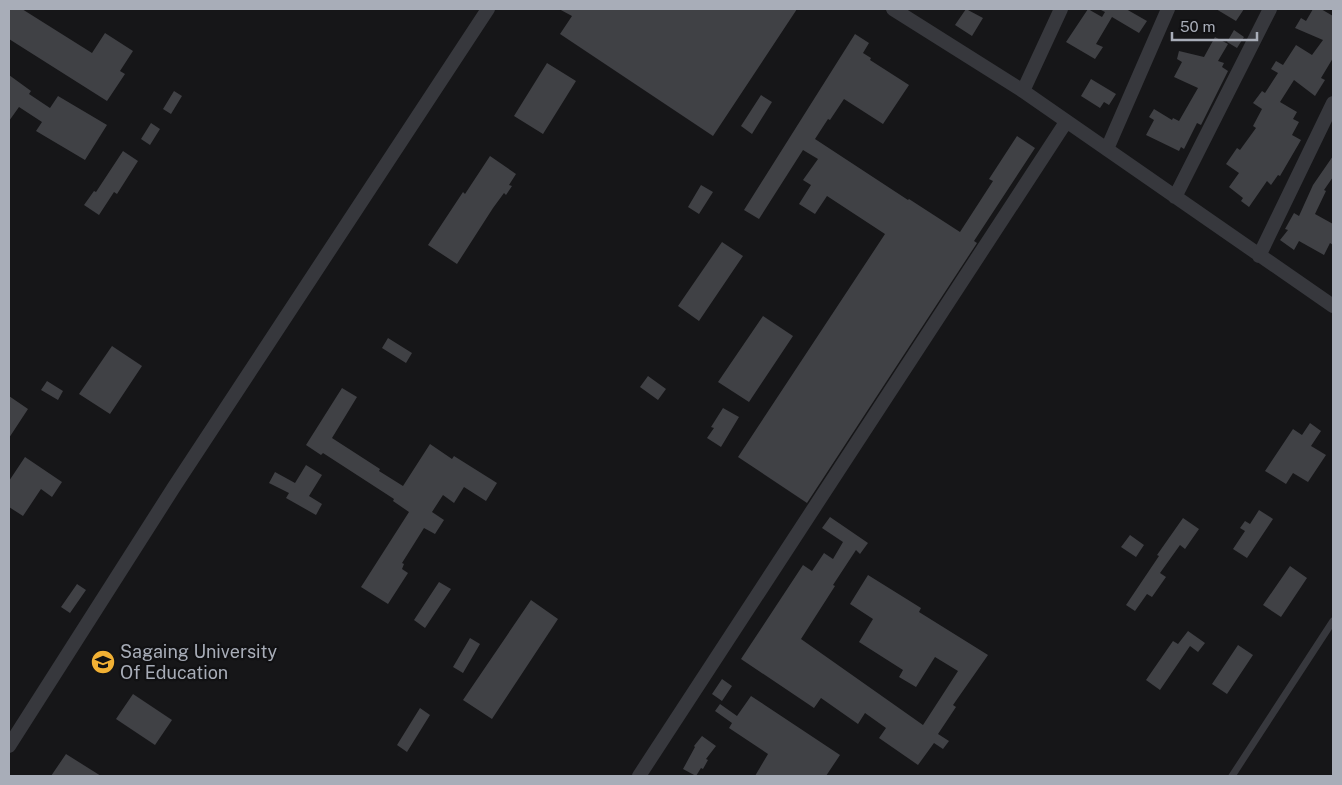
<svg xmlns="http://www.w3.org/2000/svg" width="1342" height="785" font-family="'Public Sans',sans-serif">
  <rect width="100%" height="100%" fill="#161618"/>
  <!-- building -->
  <path fill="#404145" d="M 9,9 L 22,9 L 92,53 L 105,33 L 133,51 L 120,71 L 125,74 L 107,101 L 9,39 Z
    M 559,9 L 797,9 L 713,136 L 560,34 L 572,16 Z
    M 966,9 L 983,18 L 972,36 L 955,25 Z
    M 1088,9 L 1102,17 L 1105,12 L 1099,9 L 1126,9 L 1147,21 L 1139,33 L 1112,17 L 1096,44 L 1103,47 L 1095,59 L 1066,42 Z
    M 1216,9 L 1244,9 L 1236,21 Z
    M 1313,9 L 1321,9 L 1333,16 L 1333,58 L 1321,78 L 1325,80 L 1315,96 L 1294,80 L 1280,102 L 1297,112 L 1293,119 L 1299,122 L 1292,135 L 1301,140 L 1280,176 L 1278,175 L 1271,185 L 1267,181 L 1249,207 L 1241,201 L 1243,198 L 1229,187 L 1239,173 L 1226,164 L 1237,148 L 1240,150 L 1256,128 L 1253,126 L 1262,109 L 1253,103 L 1262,91 L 1265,93 L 1278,73 L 1271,69 L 1276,61 L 1283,65 L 1296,45 L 1312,55 L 1323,40 L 1295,28 L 1301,18 L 1306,21 Z
    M 1234,30 L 1244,37 L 1237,48 L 1227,42 Z
    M 855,34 L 869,43 L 863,53 L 871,58 L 870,60 L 909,85 L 883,124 L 844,99 L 830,120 L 828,119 L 815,139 L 908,200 L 909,199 L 960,232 L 993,181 L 989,179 L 1017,136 L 1035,148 L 974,241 L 977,243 L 807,503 L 738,457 L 885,234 L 827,196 L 815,214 L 799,204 L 811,185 L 803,180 L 818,159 L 803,150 L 759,219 L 744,210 Z
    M 1215,37 L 1228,44 L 1218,61 L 1224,63 L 1222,67 L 1228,71 L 1201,125 L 1197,123 L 1184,149 L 1181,147 L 1179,151 L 1146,135 L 1154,120 L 1149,117 L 1154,109 L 1172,120 L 1173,118 L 1179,121 L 1198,88 L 1174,77 L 1182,62 L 1177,59 L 1179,51 L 1204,57 Z
    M 547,63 L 576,81 L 543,134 L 514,116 Z
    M 9,75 L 31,91 L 29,94 L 50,108 L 58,96 L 107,125 L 85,160 L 36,131 L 42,122 L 19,107 L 9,121 Z
    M 1091,79 L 1116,94 L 1109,105 L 1104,102 L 1100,108 L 1081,96 Z
    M 174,91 L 182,96 L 171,114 L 163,109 Z
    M 761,95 L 772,102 L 752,134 L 741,126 Z
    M 151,123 L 160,129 L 150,145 L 141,139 Z
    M 123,151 L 138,161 L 117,194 L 114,192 L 99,215 L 84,205 L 94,191 L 96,192 Z
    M 490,156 L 516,174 L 509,185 L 512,186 L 506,195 L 504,193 L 493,208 L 457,264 L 428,245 L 463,192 L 465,194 Z
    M 1333,156 L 1333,177 L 1324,190 L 1326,191 L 1315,214 L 1333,224 L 1333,245 L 1330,243 L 1324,255 L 1299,241 L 1294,250 L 1280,240 L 1288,230 L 1285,229 L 1294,213 L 1299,216 L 1313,185 Z
    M 701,185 L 713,192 L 699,214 L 688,207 Z
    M 722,242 L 743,256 L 699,321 L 678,306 Z
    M 763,316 L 793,336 L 749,402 L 718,382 Z
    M 388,338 L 412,353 L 406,363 L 382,348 Z
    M 112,346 L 142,366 L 110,414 L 79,394 Z
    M 648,376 L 666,389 L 658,400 L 640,387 Z
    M 47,381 L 63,391 L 58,400 L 41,390 Z
    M 342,388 L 357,397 L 332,438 L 380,469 L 379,471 L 403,486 L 430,444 L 452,459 L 454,456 L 497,483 L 486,501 L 464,487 L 454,503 L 443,495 L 432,512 L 444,520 L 435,534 L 424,528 L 402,563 L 404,564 L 402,569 L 408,573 L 388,604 L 361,587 L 409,512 L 393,501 L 394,499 L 323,453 L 321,455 L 306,445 Z
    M 9,396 L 28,409 L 9,438 Z
    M 723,408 L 739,417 L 721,447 L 707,438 L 714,428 L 711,427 Z
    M 1310,423 L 1321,431 L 1311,446 L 1326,455 L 1308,482 L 1293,473 L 1286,484 L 1265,471 L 1293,429 L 1302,435 Z
    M 25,457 L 62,482 L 52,497 L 41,489 L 23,516 L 9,507 L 9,481 Z
    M 306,465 L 322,475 L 309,496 L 322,504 L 316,515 L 286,498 L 289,493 L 269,483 L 275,472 L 295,483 Z
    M 1259,510 L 1273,519 L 1247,558 L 1233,549 L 1245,531 L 1240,528 L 1245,521 L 1250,524 Z
    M 830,517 L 868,543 L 860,554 L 856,550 L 833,585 L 835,586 L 801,639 L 923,725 L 958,671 L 935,657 L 916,687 L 899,677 L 903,670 L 859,642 L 873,619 L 850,604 L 868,575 L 921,608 L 919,612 L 988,655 L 953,705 L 956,707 L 938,734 L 949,741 L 943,749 L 934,743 L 918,765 L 879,738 L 886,728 L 865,713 L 858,724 L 821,698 L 814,708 L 741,659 L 803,565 L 812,571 L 824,553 L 833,559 L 843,542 L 822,528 Z
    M 1183,518 L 1199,529 L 1185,549 L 1180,545 L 1160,573 L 1166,577 L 1152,597 L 1147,594 L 1135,611 L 1126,605 L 1159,556 L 1157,555 Z
    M 1130,535 L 1144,545 L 1136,557 L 1121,547 Z
    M 1290,566 L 1307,578 L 1281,617 L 1263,605 Z
    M 439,582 L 451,589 L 425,628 L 414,620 Z
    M 77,584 L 86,590 L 70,613 L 61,607 Z
    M 531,600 L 558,619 L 492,719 L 463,700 Z
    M 1188,631 L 1205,643 L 1198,652 L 1190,646 L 1160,690 L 1146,680 L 1173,641 L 1178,644 Z
    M 470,638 L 480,644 L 463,673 L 453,667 Z
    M 1238,645 L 1253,655 L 1227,694 L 1212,684 Z
    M 722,679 L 732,686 L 722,701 L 712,694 Z
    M 133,694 L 172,720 L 155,745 L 116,719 Z
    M 751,696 L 840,755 L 826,776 L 755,776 L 768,754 L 729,728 L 732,723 L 715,711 L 720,704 L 737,716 Z
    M 420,708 L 430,715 L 407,752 L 397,745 Z
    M 702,736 L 716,746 L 706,759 L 708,760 L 703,769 L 701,768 L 696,776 L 683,769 L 695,747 L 694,746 Z
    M 66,754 L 101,776 L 51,776 Z"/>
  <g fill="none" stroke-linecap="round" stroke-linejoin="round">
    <!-- lane -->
    <path stroke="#37383d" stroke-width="7" d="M 1232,776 L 1333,621"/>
    <!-- street -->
    <path stroke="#37383d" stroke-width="14" d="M 893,9 L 1023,91 L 1333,306
      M 1023,91 L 1061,9
      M 1107,149 L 1168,9
      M 1175,197 L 1270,9
      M 1259,256 L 1333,103
      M 9,746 L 174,487 L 488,9
      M 639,776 L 1066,122"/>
  </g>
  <!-- icons -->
  <defs>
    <g id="university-disc" transform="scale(1.25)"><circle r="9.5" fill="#f2b134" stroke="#111113"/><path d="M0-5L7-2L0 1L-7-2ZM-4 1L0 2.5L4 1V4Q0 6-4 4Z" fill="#111"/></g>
  </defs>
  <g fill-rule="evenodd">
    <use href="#university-disc" x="103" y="662"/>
  </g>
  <g text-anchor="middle" stroke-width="4.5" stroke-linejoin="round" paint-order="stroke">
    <!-- poi labels -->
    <g font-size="18" fill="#a8adb8" stroke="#111113" text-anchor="start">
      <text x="120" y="658">Sagaing University<tspan x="120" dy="21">Of Education</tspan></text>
    </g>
  </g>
  <!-- border -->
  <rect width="1342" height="785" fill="none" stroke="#a8adb8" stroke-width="20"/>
  <!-- scale -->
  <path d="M1172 32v8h85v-8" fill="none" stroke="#a8adb8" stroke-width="2.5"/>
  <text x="1180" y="32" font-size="15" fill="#a8adb8" stroke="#111113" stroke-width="4" paint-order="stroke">50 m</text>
</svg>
